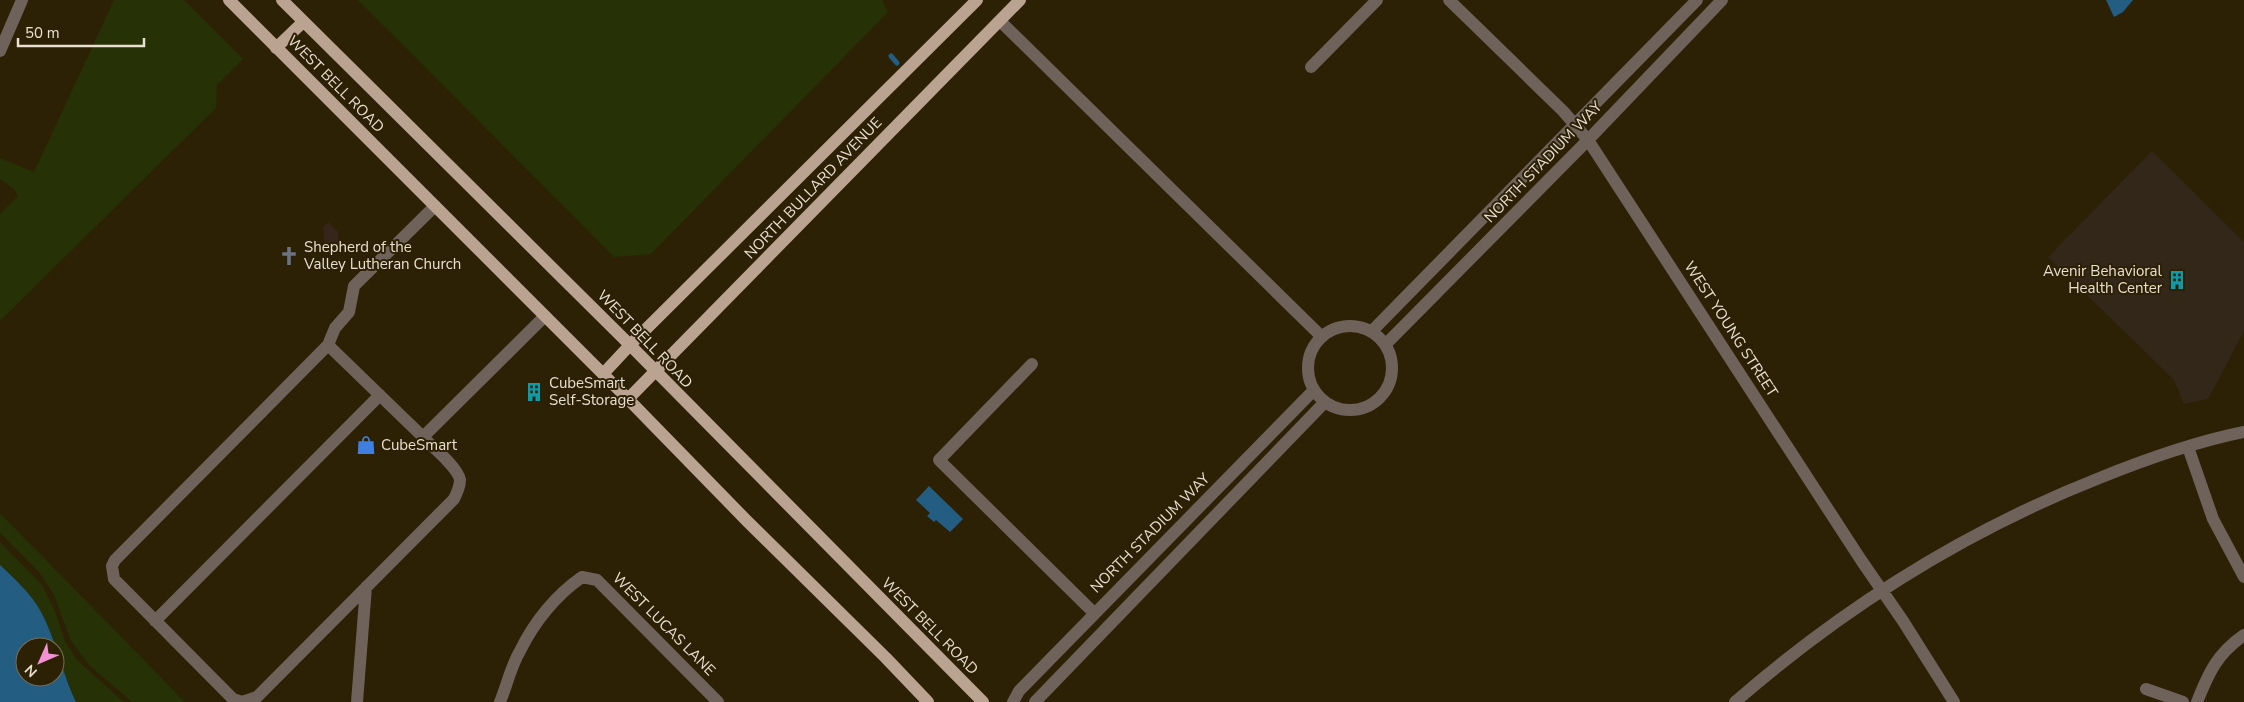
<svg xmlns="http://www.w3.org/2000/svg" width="2244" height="702" font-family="'Nunito Sans',sans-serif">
  <rect width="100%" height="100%" fill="#2c2005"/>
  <!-- industrial -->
  <path fill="#35251b" d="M 328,222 L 338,232 L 338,244 L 325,244 L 323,228 Z"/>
  <!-- medical -->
  <path fill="#332719" d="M 2152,151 L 2244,242 L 2244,331 L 2208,399 L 2184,404 L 2174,380 L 2048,257 Z"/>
  <!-- green -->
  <path fill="#263106" d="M 114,0 L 184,0 L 243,59 L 217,85 L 216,108 L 0,321 L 0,214 L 18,196 L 14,189 L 0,179 L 0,158 L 34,172 Z
    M 358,0 L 882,0 L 888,12 L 651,254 L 614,257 Z
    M 0,513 L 185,702 L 132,702 L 89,665 L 71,641 L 54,595 L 39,572 L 0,533 Z
    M 0,542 L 42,585 L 54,609 L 66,643 L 77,660 L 124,702 L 76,702 C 61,671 55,634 37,605 C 27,590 13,577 0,565 Z"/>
  <!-- water -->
  <path fill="#235d82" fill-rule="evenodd" d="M 2106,0 L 2133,0 L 2123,12 L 2114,17 Z
    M 929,486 L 963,519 L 950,532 L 936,520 L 934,522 L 927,516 L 930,513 L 916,500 Z
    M 0,565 C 13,577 27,590 37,605 C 55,634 61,671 76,702 L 0,702 ZM 25,647 L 55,647 L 55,677 L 25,677 Z"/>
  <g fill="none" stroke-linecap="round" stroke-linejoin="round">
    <!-- stream -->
    <path stroke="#235d82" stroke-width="5" d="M 891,56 L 897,63"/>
    <!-- minor -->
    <path stroke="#6e625a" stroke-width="12" d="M 1449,0 L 1563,111 L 1588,140 L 1861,560 L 1903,621 L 1954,702
      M 1000,21 L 1322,337
      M 0,51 L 22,0
      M 1311,67 L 1377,0
      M 435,206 L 354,286 L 349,312 L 335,328 L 328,345 L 115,560 L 112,566 L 114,579 L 233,699 L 242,702 L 257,697 L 454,499 C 457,493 460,487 460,480 C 458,467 432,447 423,437 L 545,316
      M1308 368a42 42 0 1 1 84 0a42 42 0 1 1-84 0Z
      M 1371,332 L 1697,0
      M 328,345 L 423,437
      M 1385,345 L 1588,140 L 1722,0
      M 1032,364 L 939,460 L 1094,613
      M 2188,447 L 2213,519 L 2244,577
      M 155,621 L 380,395
      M 2146,689 L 2183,702
      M 357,702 L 366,587
      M 500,702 C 507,685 511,666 520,651 C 534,622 556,595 582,577 L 597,580 L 718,702
      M 1013,702 L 1019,691 L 1314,390
      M 1035,702 L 1325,402
      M 1735,702 C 1843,608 1963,532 2097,479 C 2144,460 2194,442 2244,432
      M 2197,702 C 2209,672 2217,654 2244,635"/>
    <!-- major -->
    <path stroke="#bba391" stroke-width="12" d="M 229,0 L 628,399 L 747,521 L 886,658 L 928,702
      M 282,0 L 630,345 L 983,702
      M 276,48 L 303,22
      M 603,374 L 630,345 L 977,0
      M 628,399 L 1020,0"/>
  </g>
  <!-- icons -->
  <defs>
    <g id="church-bare" transform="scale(1.5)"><path d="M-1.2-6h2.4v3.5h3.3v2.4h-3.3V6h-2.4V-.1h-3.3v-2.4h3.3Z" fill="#6b7280" stroke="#2c2005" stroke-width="2.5" paint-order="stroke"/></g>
    <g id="building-bare" transform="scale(1.5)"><path d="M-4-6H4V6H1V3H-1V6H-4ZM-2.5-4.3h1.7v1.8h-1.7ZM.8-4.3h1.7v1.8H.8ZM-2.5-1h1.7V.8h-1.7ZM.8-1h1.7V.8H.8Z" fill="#0f9aa8" stroke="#2c2005" stroke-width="2.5" paint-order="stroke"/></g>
    <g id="shop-bare" transform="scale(1.5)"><path d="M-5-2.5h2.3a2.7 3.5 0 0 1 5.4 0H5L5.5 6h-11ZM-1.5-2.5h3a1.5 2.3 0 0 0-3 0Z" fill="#3f7fe0" stroke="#2c2005" stroke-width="2.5" paint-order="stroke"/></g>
  </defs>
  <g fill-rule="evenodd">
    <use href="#church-bare" x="289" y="256"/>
    <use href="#building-bare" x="2177" y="280"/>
    <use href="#building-bare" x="534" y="392"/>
    <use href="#shop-bare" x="366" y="445"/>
  </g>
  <g text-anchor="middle" stroke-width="4" stroke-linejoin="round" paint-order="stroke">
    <!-- street labels -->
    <g font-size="15" fill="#e8dfd0" stroke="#2c2005">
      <text transform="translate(336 84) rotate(45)" y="5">WEST BELL ROAD</text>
      <text transform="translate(1543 162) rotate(-46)" y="5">NORTH STADIUM WAY</text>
      <text transform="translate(813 188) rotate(-46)" y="5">NORTH BULLARD AVENUE</text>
      <text transform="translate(1731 329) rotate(57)" y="5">WEST YOUNG STREET</text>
      <text transform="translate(645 339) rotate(46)" y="5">WEST BELL ROAD</text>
      <text transform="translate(1150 533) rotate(-45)" y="5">NORTH STADIUM WAY</text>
      <text transform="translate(664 624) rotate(45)" y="5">WEST LUCAS LANE</text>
      <text transform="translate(930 626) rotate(45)" y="5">WEST BELL ROAD</text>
    </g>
    <!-- poi labels -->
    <g font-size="15" fill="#e8dfd0" stroke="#2c2005" text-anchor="start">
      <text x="304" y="252">Shepherd of the<tspan x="304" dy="17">Valley Lutheran Church</tspan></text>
      <text x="2162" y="276" text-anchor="end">Avenir Behavioral<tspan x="2162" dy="17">Health Center</tspan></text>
      <text x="549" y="388">CubeSmart<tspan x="549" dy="17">Self-Storage</tspan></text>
      <text x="381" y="450">CubeSmart</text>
    </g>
  </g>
  <!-- north arrow -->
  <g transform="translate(40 662) rotate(225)"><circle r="24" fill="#2c2005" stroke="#776c56"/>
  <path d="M0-4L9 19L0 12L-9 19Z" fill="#f491d4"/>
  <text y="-8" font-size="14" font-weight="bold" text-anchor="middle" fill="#e8dfd0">N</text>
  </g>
  <!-- scale -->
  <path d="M18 38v8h126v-8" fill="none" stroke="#e8dfd0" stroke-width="2.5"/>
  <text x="25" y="38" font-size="15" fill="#e8dfd0" stroke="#2c2005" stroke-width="4" paint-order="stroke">50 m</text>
</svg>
